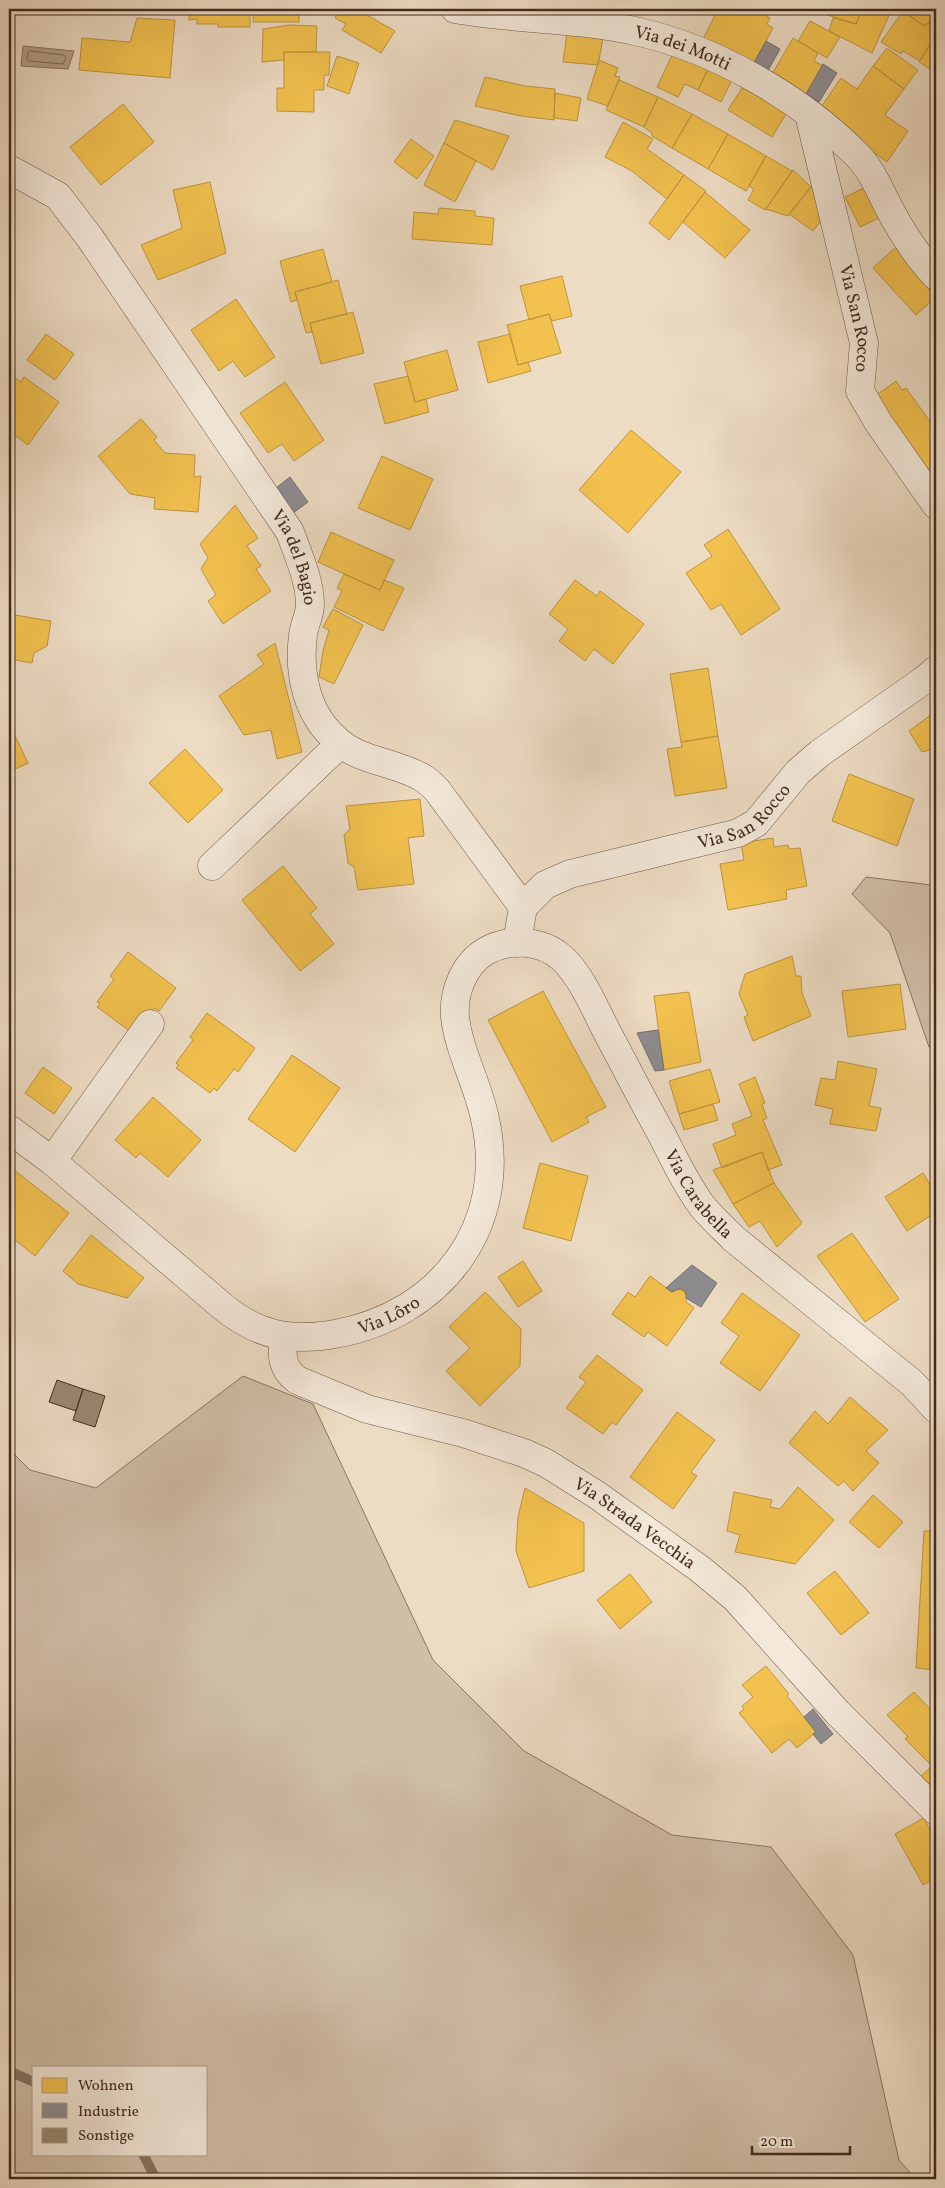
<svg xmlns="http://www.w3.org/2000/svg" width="945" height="2188" font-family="Vollkorn,serif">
  <rect width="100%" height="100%" fill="#eddcc4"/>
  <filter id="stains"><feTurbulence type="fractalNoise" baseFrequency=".004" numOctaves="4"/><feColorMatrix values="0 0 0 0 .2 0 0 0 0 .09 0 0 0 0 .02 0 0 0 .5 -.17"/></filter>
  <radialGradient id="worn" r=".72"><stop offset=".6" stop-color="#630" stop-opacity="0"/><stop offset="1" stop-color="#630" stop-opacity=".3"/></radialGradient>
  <!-- green -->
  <path fill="#d0bea7" stroke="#8a7562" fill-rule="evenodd" d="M 866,877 L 931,885 L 936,883 L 936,1048 L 929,1047 L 890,933 L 852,894 Z
    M 243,1376 L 313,1404 L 433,1660 L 524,1751 L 672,1835 L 771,1847 L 853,1955 L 899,2160 L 916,2179 L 9,2179 L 9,1449 L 30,1470 L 96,1488 ZM 34,2067 L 206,2067 L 206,2154 L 34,2154 Z"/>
  <!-- water -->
  <path fill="#b3a08b" stroke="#86725f" d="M 23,46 L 74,51 L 68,69 L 21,66 Z"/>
  <!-- homes -->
  <path fill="#f2c14e" stroke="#be943f" d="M 189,9 L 250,9 L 250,27 L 218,27 L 218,24 L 197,24 L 197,19 L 189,20 Z
    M 254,9 L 299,9 L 299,22 L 253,22 Z
    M 340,9 L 348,9 L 354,12 L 356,9 L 395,31 L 381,53 L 342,30 L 346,24 L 335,18 Z
    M 718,9 L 737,9 L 747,14 L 750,9 L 753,9 L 770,18 L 767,24 L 773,28 L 751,69 L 701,43 Z
    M 808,9 L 862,9 L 856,24 Z
    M 862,9 L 892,9 L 872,53 L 829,31 L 833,18 L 856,24 Z
    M 904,9 L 936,9 L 936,18 L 924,26 L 903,11 Z
    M 903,11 L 924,26 L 932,21 L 936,23 L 936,35 L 920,61 L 903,51 L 901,54 L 881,42 Z
    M 137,18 L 175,20 L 170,78 L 79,70 L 82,38 L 130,42 Z
    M 810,21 L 840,37 L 827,58 L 798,41 Z
    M 289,25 L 317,26 L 316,52 L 284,52 L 284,60 L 262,62 L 263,29 Z
    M 567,33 L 603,38 L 598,65 L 563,62 Z
    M 936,35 L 936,73 L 919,62 Z
    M 793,38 L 818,53 L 814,61 L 823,66 L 804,98 L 770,78 Z
    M 887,48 L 918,70 L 904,89 L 873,66 Z
    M 284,52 L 330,52 L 329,75 L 324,75 L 324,90 L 314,90 L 314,112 L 277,111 L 277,88 L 284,88 Z
    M 672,55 L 709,67 L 698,90 L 685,84 L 678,97 L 657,87 Z
    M 337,56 L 359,63 L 349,94 L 327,86 Z
    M 599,60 L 618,68 L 615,76 L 620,77 L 608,106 L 587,99 Z
    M 873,66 L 904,89 L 885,115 L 908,131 L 887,162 L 830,121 L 834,115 L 822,106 L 841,78 L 857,89 Z
    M 709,67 L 734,76 L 721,102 L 698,90 Z
    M 485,77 L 525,86 L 555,89 L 554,120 L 521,116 L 475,106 Z
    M 619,80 L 658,97 L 644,127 L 606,110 Z
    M 747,80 L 791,106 L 772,137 L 728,110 Z
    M 555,93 L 581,98 L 577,121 L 554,118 Z
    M 658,97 L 692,114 L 672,148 L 652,136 L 652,133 L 644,127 Z
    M 123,104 L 154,142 L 101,185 L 70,147 Z
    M 692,114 L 728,134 L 708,169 L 672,148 Z
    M 455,120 L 509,136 L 493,170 L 444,143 Z
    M 623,122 L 653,139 L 647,149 L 684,175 L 667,199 L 632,171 L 605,157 Z
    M 728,134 L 766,156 L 746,191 L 708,169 Z
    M 411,139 L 434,156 L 417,179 L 394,162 Z
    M 444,143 L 476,161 L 455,202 L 424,185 Z
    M 766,156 L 792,171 L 765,210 L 748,200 L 754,189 L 749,186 Z
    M 793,170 L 811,187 L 788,216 L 766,209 Z
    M 684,175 L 706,191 L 669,240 L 649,223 Z
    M 210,182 L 226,253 L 158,280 L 141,245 L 182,228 L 173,190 Z
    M 811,187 L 829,210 L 813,231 L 789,214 Z
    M 866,187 L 881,217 L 860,227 L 845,197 Z
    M 705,192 L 750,230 L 725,258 L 683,222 Z
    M 439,208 L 475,211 L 475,216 L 494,218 L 492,245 L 412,239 L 414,212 L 438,214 Z
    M 897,246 L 936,290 L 936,297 L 916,315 L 873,268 Z
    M 323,249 L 332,282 L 295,292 L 297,300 L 291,302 L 280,261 Z
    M 562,276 L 572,316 L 552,321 L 549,314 L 529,320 L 520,286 Z
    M 338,280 L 347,314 L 310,323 L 312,332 L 306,333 L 295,292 Z
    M 236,299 L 275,357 L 245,377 L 233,361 L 219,371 L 191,330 Z
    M 353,312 L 364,353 L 321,364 L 310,323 Z
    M 549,314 L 561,353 L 518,365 L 507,325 Z
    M 46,334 L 74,354 L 55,380 L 27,360 Z
    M 510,334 L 518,365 L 528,362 L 531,371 L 488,383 L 478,342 Z
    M 447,350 L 458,390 L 415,402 L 404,362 Z
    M 9,373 L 21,382 L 24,377 L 59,402 L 28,445 L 9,431 Z
    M 408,376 L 415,402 L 426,399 L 429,412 L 385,424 L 374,384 Z
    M 896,381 L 902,390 L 906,388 L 932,424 L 936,421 L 936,470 L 924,479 L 868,401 Z
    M 285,382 L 324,440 L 294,461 L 282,444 L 268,453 L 240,413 Z
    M 141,419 L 157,437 L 154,440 L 165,453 L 195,455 L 194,477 L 201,476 L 198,512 L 154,509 L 155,498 L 130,494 L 98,456 Z
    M 631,430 L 681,472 L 628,533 L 579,490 Z
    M 382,456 L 433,479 L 410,530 L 358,508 Z
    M 235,505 L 258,538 L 247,546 L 261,566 L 256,569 L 271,591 L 223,624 L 208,601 L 216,595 L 201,569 L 208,558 L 200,544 Z
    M 728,529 L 780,609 L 741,635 L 721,604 L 711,610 L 686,573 L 712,556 L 704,545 Z
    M 331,532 L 394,560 L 380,590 L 318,562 Z
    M 344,574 L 380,590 L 384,580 L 404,588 L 383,631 L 334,607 L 342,591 L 337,588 Z
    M 575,580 L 597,596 L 600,591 L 644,624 L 613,664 L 594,649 L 585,661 L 559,641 L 568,629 L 549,614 Z
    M 333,609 L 363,625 L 334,684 L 319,677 L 323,651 L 329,630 L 323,627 Z
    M 9,614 L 51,621 L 47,646 L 34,653 L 32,663 L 9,659 Z
    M 275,643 L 302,752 L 277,759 L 271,730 L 244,735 L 219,696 L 264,664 L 257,655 Z
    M 708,668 L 718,736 L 681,742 L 670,674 Z
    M 936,711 L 936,748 L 922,752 L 909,731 Z
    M 9,723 L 28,763 L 9,772 Z
    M 718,736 L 727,788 L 675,796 L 667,749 L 682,747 L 681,742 Z
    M 185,749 L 223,790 L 188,823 L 149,783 Z
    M 849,774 L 914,799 L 897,846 L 832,821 Z
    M 420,799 L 424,836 L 408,838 L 414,884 L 358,890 L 354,867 L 348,863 L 344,835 L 350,829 L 346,806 Z
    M 773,838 L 774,847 L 788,845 L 789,849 L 800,848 L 807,886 L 786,890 L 787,899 L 728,910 L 720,864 L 744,860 L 741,843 Z
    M 283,866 L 317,908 L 310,914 L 334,944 L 300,971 L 242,900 Z
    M 128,952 L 176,988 L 159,1011 L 154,1008 L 138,1030 L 131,1032 L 97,1007 L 100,1004 L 97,1002 L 114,979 L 110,976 Z
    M 792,956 L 796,976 L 801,976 L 802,993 L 811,1016 L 753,1041 L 744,1017 L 748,1015 L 739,994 L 745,974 Z
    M 900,984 L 906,1029 L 848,1037 L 842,991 Z
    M 543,991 L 606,1107 L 586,1117 L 589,1122 L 552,1142 L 488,1020 Z
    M 689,992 L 701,1062 L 664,1070 L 654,996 Z
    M 207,1013 L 255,1048 L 238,1072 L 234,1069 L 217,1091 L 214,1088 L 210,1093 L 176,1068 L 179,1065 L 176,1063 L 193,1040 L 190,1037 Z
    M 292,1055 L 340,1088 L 295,1152 L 248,1119 Z
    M 838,1061 L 877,1069 L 869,1106 L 881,1108 L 876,1131 L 830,1124 L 833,1109 L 815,1105 L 821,1078 L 835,1080 Z
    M 43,1067 L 72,1088 L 54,1114 L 25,1093 Z
    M 710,1069 L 720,1102 L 679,1114 L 669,1081 Z
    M 755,1077 L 765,1103 L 762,1104 L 767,1118 L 763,1120 L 782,1165 L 768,1170 L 762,1152 L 722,1168 L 713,1144 L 736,1135 L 732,1124 L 752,1116 L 739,1084 Z
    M 153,1097 L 201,1140 L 168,1177 L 140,1153 L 136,1158 L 115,1140 Z
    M 713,1104 L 718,1120 L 684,1130 L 679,1114 Z
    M 762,1152 L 774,1183 L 733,1204 L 713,1170 Z
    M 540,1163 L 588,1176 L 571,1241 L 523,1228 Z
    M 9,1166 L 69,1213 L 35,1256 L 9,1235 Z
    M 923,1173 L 936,1194 L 936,1212 L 907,1231 L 885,1197 Z
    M 774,1183 L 802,1223 L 777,1247 L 760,1221 L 749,1227 L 733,1204 Z
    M 852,1233 L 899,1299 L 865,1322 L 817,1256 Z
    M 91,1235 L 144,1278 L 127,1298 L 78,1284 L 63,1271 Z
    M 523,1261 L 542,1291 L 518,1307 L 498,1277 Z
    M 650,1276 L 672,1292 L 679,1289 L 684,1291 L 687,1296 L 686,1302 L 694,1308 L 667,1346 L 648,1332 L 644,1337 L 612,1314 L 628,1292 L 635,1297 Z
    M 485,1292 L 521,1329 L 520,1366 L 480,1406 L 446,1371 L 470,1348 L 449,1327 Z
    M 742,1293 L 800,1335 L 760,1391 L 720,1363 L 739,1336 L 721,1323 Z
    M 597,1355 L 643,1390 L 616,1425 L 612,1422 L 603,1434 L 566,1408 L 586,1382 L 579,1377 Z
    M 850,1397 L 888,1430 L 866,1451 L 879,1463 L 853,1491 L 844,1481 L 838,1486 L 789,1443 L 815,1411 L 828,1424 Z
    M 677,1412 L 715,1440 L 691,1472 L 697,1476 L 673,1509 L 630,1477 Z
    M 798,1487 L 834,1520 L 795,1564 L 735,1552 L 740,1535 L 727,1531 L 734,1492 L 772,1500 L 770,1507 L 780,1509 Z
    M 525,1488 L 584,1523 L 584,1571 L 529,1588 L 516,1551 L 518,1517 Z
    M 873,1495 L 903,1522 L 879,1548 L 849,1522 Z
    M 924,1531 L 936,1531 L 936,1670 L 916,1668 Z
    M 835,1571 L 869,1613 L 841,1635 L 807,1593 Z
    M 630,1574 L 652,1602 L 620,1629 L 597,1600 Z
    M 766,1666 L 789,1694 L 787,1696 L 816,1732 L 797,1748 L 789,1739 L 772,1753 L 739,1713 L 744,1709 L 742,1706 L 753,1697 L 742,1685 Z
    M 914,1692 L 934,1713 L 930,1716 L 936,1723 L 936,1770 L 905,1739 L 908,1737 L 887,1715 Z
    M 932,1766 L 936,1770 L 936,1798 L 918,1779 Z
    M 924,1818 L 933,1836 L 936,1834 L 936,1878 L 923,1885 L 895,1834 Z"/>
  <!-- industry -->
  <path fill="#8d8d92" stroke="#77706f" d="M 766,41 L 780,49 L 766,74 L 752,66 Z
    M 823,64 L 837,73 L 819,102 L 806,94 Z
    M 290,477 L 308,502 L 285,519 L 267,495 Z
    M 658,1030 L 664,1070 L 655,1071 L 637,1033 Z
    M 692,1265 L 717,1283 L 701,1307 L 686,1298 L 686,1293 L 682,1289 L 677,1289 L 672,1292 L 666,1288 Z
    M 813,1709 L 833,1734 L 821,1744 L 813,1734 L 816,1732 L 804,1717 Z"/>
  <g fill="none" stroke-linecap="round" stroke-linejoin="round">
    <!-- shore -->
    <path stroke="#7b6654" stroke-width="1" d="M 30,51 L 64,55 L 66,58 L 63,64 L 29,61 L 27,59 L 28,53 Z"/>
    <!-- stream -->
    <path stroke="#86725f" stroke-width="10" d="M 9,2071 L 34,2082
      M 143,2154 L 156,2179"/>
  </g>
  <!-- building -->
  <path fill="#9b8873" stroke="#432c1c" d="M 57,1380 L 83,1389 L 76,1411 L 49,1402 Z
    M 83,1389 L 105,1396 L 95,1427 L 73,1420 Z"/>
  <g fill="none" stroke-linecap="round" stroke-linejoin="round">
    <!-- minor casing -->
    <g stroke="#6e5846" stroke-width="29">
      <g id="minor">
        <path id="s1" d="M 455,9 C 516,20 579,18 639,32 C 715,49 800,98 855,153 C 871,168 879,189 889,208 C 902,233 916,255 936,276"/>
        <path id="s2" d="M 809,114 L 864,343 L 860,391 L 878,422 L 936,505"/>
        <path id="s3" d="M 9,169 L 58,196 L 90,238 L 290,532 C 298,555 310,580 310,605 C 310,615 304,625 303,635 C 298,675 307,716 339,742 C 362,762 397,762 423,778 C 428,781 433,786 437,790 L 523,907 L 517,943"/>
        <path d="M 212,866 L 340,744"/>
        <path id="s4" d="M 523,907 L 545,885 L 570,874 L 738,833 L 756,823 L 798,772 L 820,753 L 924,680 L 936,670"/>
        <path id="s5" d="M 9,1129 L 52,1161 L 222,1306 C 257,1335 290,1342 335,1334 C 441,1315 509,1226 485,1119 C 478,1084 459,1052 455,1017 C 453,992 464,964 486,951 C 509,938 542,940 562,958 C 581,975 595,1009 607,1032 C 625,1066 643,1101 662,1135 C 674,1159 686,1184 702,1206 C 712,1218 723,1228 734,1239 L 912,1383 L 936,1409"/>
        <path d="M 52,1161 L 150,1024"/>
        <path id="s6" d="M 283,1336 C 282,1355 281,1368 297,1380 L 367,1409 L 463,1433 L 524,1453 L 546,1463 L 597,1495 L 700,1569 L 735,1598 L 838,1713 L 936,1811"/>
      </g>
    </g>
    <!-- minor -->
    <use href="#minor" stroke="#f3e8d9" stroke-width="28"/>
  </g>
  <g text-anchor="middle" stroke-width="5" stroke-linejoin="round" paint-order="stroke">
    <!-- street labels -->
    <g font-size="18" fill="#432c1c" stroke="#f3e8d9">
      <text dy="6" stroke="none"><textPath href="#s1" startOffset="232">Via dei Motti</textPath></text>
      <text dy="6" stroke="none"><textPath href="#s2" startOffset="210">Via San Rocco</textPath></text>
      <text dy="6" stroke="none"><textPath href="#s3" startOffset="490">Via del Bagio</textPath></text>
      <text dy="6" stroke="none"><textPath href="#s4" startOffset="245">Via San Rocco</textPath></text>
      <text dy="6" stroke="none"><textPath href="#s5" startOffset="1231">Via Carabella</textPath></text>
      <text dy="6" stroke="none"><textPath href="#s5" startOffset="455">Via Lôro</textPath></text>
      <text dy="6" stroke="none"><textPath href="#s6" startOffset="419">Via Strada Vecchia</textPath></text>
    </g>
  </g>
  <!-- margin -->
  <rect width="945" height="2188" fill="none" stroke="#eddcc4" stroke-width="30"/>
  <rect x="10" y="10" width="925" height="2168" fill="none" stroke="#432c1c" stroke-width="2.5"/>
  <rect x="15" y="15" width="915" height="2158" fill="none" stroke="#432c1c"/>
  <!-- legend -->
  <rect x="32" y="2066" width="175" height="90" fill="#f3e8d9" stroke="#ad9d8d"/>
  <rect x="42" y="2078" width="25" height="15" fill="#f2c14e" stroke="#ad9d8d"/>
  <text x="78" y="2090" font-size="15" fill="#432c1c">Wohnen</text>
  <rect x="42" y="2103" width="25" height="15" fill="#8d8d92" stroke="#ad9d8d"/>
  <text x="78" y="2116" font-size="15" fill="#432c1c">Industrie</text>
  <rect x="42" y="2128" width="25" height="15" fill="#9b8873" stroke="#ad9d8d"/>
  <text x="78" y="2140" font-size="15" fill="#432c1c">Sonstige</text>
  <!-- scale -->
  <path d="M752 2146v8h98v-8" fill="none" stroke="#432c1c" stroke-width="2.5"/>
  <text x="760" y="2146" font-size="15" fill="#432c1c" stroke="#f3e8d9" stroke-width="4" paint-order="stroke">20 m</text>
  <rect width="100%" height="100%" filter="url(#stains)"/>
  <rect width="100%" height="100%" fill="url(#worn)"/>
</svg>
